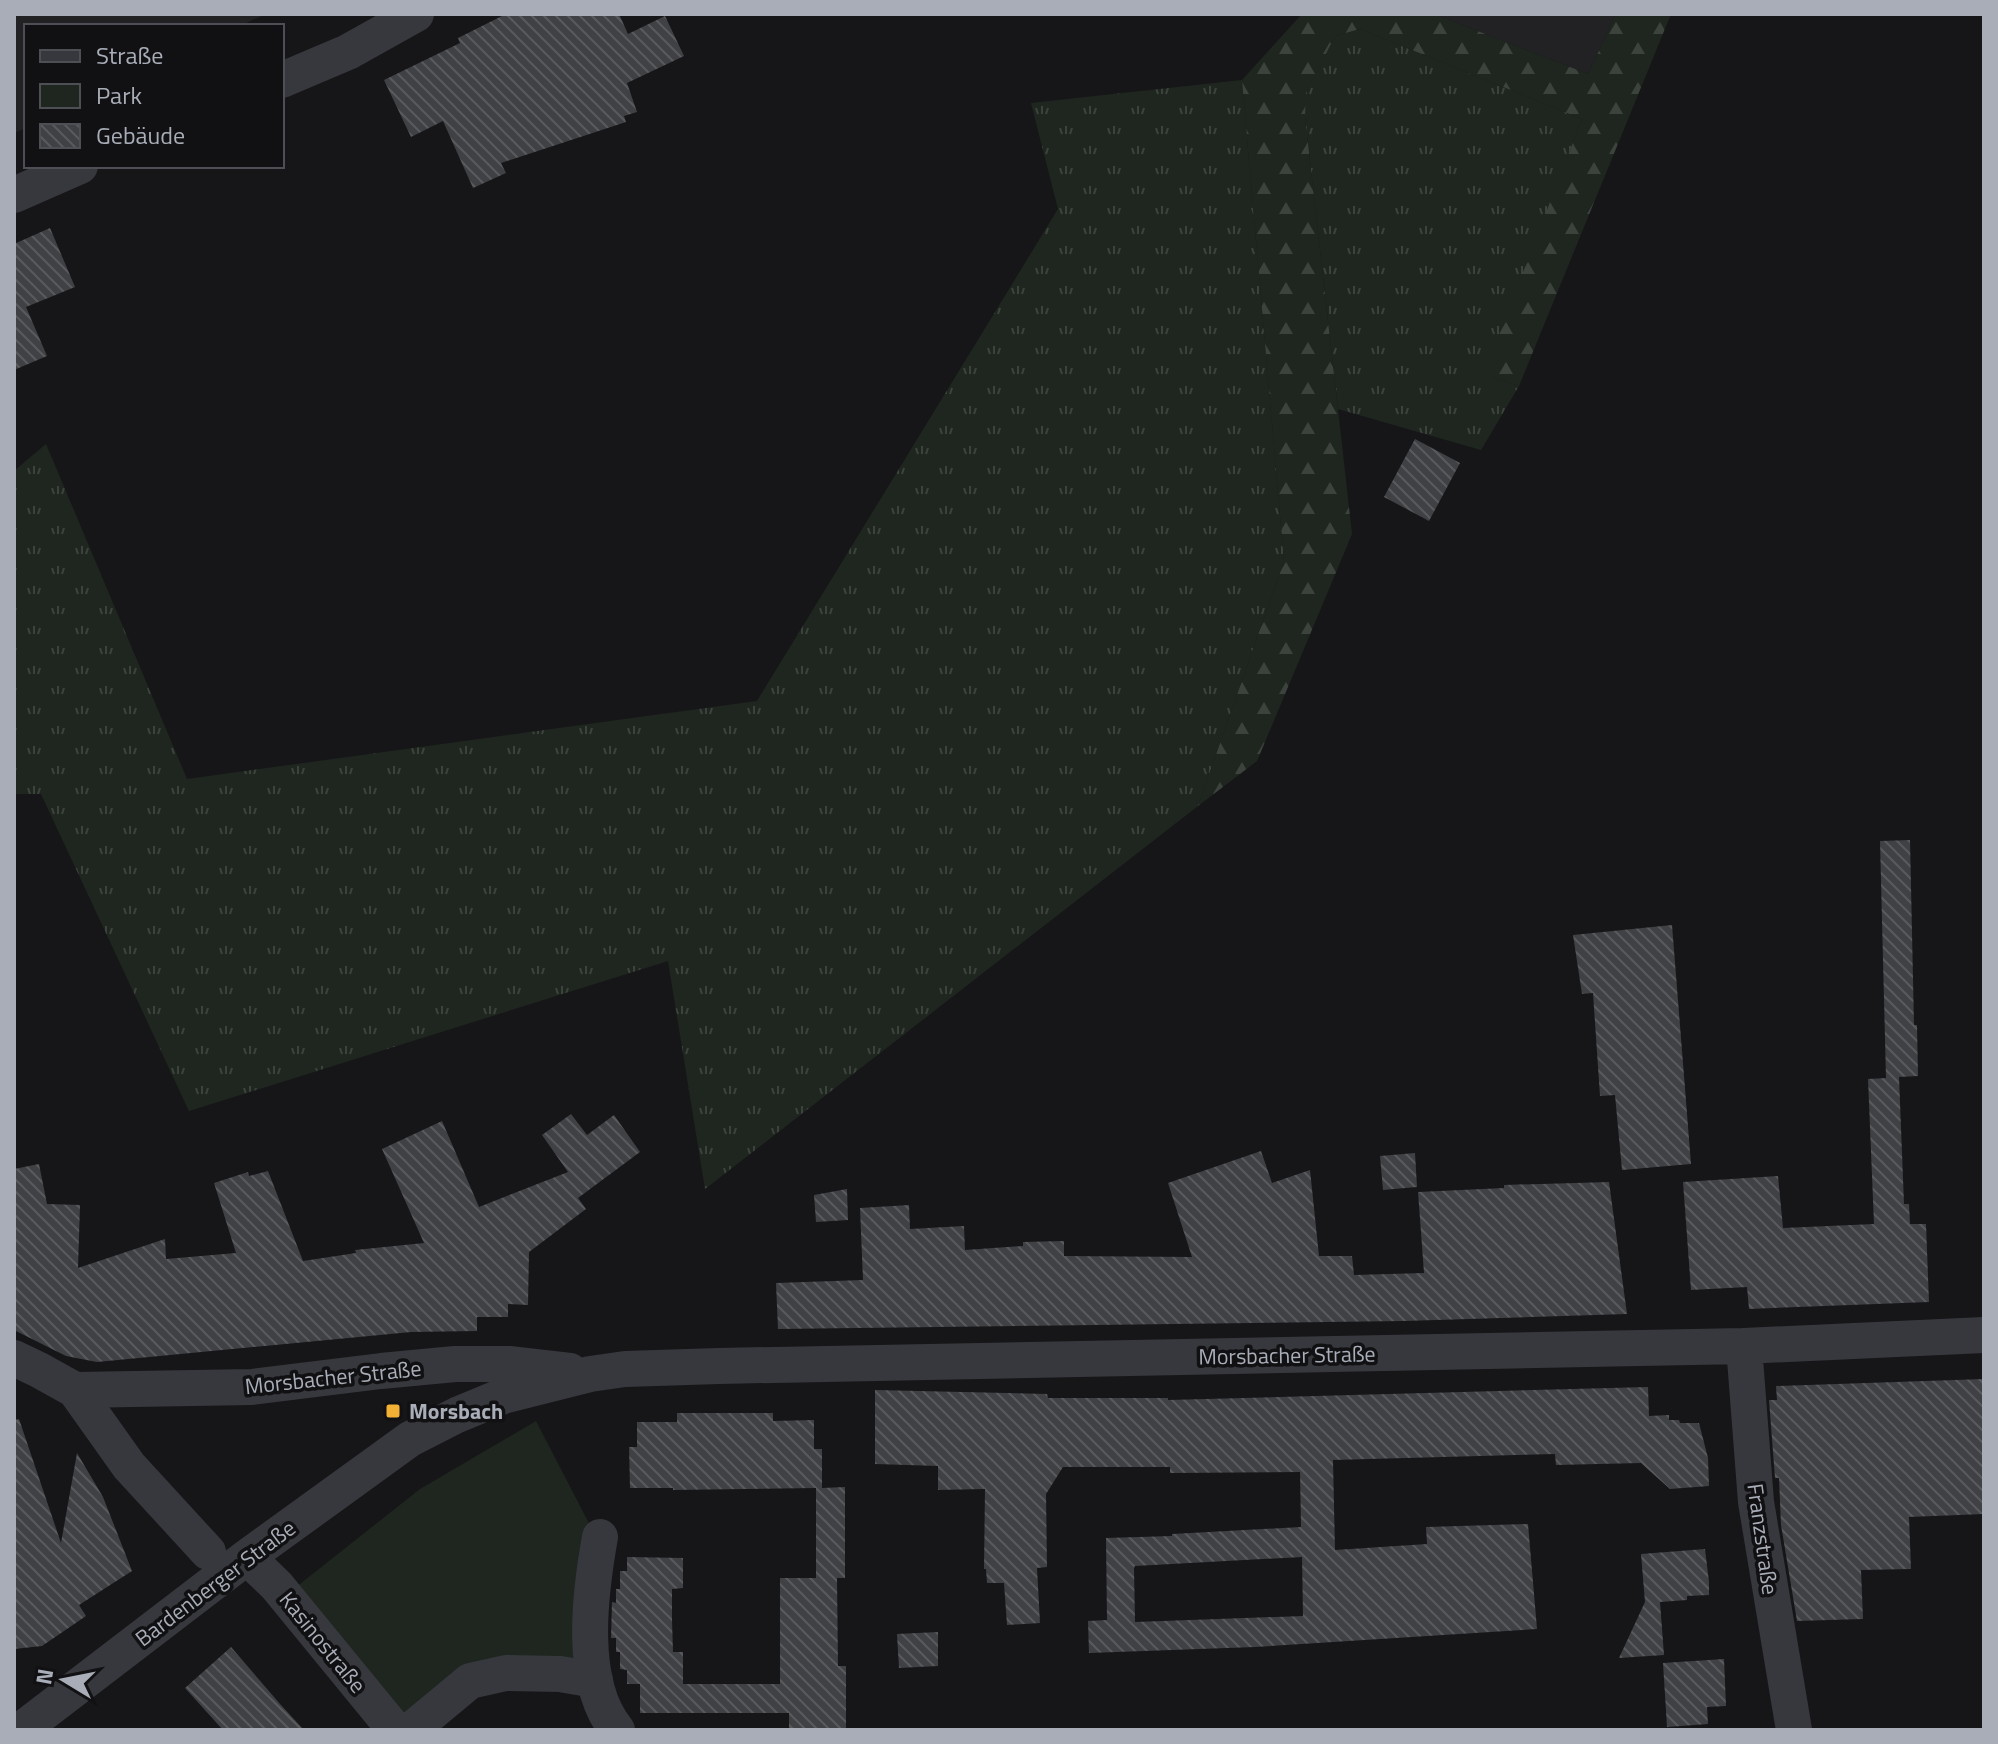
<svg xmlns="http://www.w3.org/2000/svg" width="1998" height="1744" font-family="'Titillium Web',sans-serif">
  <defs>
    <pattern id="grass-tufts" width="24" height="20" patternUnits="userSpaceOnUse" patternTransform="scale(2)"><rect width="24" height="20" fill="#1e261f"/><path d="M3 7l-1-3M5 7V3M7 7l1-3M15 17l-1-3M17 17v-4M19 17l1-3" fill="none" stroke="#3c433d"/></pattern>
    <pattern id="forest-firs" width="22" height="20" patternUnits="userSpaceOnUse" patternTransform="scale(2)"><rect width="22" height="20" fill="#1e261f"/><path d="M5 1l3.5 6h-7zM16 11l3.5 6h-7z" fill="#3c433d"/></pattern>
    <pattern id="building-back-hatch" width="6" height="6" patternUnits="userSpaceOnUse" patternTransform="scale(2)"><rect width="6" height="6" fill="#404145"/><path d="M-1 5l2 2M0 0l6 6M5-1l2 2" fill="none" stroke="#595a5e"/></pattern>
  </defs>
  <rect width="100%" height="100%" fill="#161618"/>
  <!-- built -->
  <path fill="#222225" d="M 14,14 L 266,14 L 240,26 L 26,26 L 26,128 L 14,133 Z
    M 1434,14 L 1616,14 L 1588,74 Z"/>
  <!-- grass -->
  <path fill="url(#grass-tufts)" d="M 1360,29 L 1582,119 L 1489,363 L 1494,377 L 1519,386 L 1481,450 L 1338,409 L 1305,117 L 1305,94 L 1335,36 Z
    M 1242,80 L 1284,561 L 1198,806 L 705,1189 L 668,961 L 189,1111 L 41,794 L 14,794 L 14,471 L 46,444 L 187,779 L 757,701 L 1058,209 L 1031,103 Z"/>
  <!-- forest -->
  <path fill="url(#forest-firs)" d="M 1302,14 L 1434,14 L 1588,74 L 1616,14 L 1671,14 L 1519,386 L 1494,377 L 1488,363 L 1582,119 L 1360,29 L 1335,36 L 1306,93 L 1305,117 L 1352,534 L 1257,761 L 1198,806 L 1284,561 L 1242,80 Z"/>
  <!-- green -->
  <path fill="#1e261f" d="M 536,1421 L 592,1529 L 578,1664 L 398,1721 L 291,1591 L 420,1489 Z"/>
  <!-- building -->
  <path fill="url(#building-back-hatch)" fill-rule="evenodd" d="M 506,14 L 619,14 L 628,34 L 665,16 L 684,56 L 627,83 L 637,112 L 624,116 L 626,122 L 501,163 L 506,173 L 473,188 L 443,121 L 411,137 L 384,80 L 460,43 L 458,38 Z
    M 50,228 L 75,287 L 26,307 L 47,356 L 14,370 L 14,244 Z
    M 1415,439 L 1460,463 L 1429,521 L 1384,497 Z
    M 1910,840 L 1914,1025 L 1917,1025 L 1918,1076 L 1899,1077 L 1904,1204 L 1909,1204 L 1910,1224 L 1926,1224 L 1929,1302 L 1749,1309 L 1747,1287 L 1691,1290 L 1683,1182 L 1778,1176 L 1783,1228 L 1874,1224 L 1868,1079 L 1886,1078 L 1880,841 Z
    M 1672,925 L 1691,1164 L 1622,1170 L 1615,1095 L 1600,1096 L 1593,993 L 1582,994 L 1573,935 Z
    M 571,1114 L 587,1135 L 614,1115 L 640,1152 L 578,1198 L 586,1209 L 529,1252 L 528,1305 L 508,1304 L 508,1317 L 477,1317 L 477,1331 L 411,1332 L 97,1362 L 66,1356 L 14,1330 L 14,1169 L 39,1164 L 47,1204 L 80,1205 L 78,1268 L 165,1239 L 166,1259 L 236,1253 L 214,1183 L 248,1172 L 249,1176 L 268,1171 L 303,1261 L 356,1253 L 355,1250 L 424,1243 L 382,1149 L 442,1121 L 479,1207 L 568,1172 L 542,1135 Z
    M 1261,1151 L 1272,1183 L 1310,1170 L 1319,1256 L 1352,1256 L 1354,1275 L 1424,1273 L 1418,1192 L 1504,1188 L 1504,1185 L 1609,1182 L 1627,1314 L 1404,1321 L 778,1329 L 776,1283 L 863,1280 L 860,1208 L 909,1205 L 910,1229 L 964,1226 L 965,1250 L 1023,1246 L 1023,1242 L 1064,1241 L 1064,1256 L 1192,1257 L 1168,1183 Z
    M 1415,1153 L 1417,1187 L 1383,1190 L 1380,1156 Z
    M 847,1189 L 848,1220 L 816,1222 L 814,1195 Z
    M 1984,1379 L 1984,1514 L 1909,1517 L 1911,1569 L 1861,1570 L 1863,1619 L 1797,1621 L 1781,1525 L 1779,1478 L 1775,1478 L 1769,1400 L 1777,1400 L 1776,1386 Z
    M 1648,1387 L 1649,1416 L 1669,1415 L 1669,1420 L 1679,1420 L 1680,1423 L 1699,1423 L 1708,1458 L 1709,1486 L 1670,1489 L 1641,1463 L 1556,1465 L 1555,1454 L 1333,1460 L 1335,1550 L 1427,1544 L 1426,1527 L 1528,1524 L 1537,1629 L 1255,1647 L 1089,1653 L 1088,1621 L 1107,1620 L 1106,1538 L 1172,1536 L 1172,1534 L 1301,1527 L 1300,1472 L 1170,1473 L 1170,1467 L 1063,1467 L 1046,1494 L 1047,1567 L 1037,1568 L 1040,1623 L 1007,1625 L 1004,1583 L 987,1583 L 986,1569 L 984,1569 L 985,1489 L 938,1490 L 938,1466 L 875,1464 L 875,1390 L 1047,1394 L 1048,1398 L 1168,1398 L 1168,1400 ZM 1302,1557 L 1303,1616 L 1135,1622 L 1134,1568 L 1135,1566 Z
    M 677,1413 L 773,1413 L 773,1421 L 814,1420 L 814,1449 L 822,1449 L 822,1488 L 845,1487 L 845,1578 L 837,1578 L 838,1666 L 846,1666 L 846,1730 L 789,1730 L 789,1713 L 640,1713 L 640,1684 L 627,1684 L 627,1670 L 620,1669 L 620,1652 L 616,1652 L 616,1638 L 611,1638 L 612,1602 L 616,1603 L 616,1589 L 620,1589 L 620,1571 L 627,1571 L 627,1557 L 683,1558 L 683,1588 L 672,1589 L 672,1620 L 673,1652 L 683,1652 L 683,1684 L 780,1684 L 780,1578 L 816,1578 L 816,1488 L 673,1490 L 673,1488 L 630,1488 L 629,1447 L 637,1447 L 637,1422 L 677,1422 Z
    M 19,1419 L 61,1543 L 77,1453 L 103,1497 L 132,1571 L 79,1605 L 86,1616 L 42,1646 L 14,1649 L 14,1420 Z
    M 1705,1549 L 1709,1582 L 1709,1595 L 1687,1596 L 1687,1600 L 1660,1602 L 1664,1655 L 1619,1658 L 1645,1602 L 1641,1554 Z
    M 938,1632 L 938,1666 L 899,1668 L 897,1634 Z
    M 231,1647 L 280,1704 L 304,1730 L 223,1730 L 185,1688 Z
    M 1724,1659 L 1726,1706 L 1707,1707 L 1708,1724 L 1667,1727 L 1663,1663 Z"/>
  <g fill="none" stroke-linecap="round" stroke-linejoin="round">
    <!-- minor -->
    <path stroke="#37383d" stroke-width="36" d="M 282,80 L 348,52 L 416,14
      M 14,195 L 80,166
      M 1744,1346 L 1756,1502 L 1794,1730
      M 14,1358 L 39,1370 L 75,1390 L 252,1387 L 381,1371 L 455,1364 L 509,1364 L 570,1371
      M 75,1390 L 129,1466 L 208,1552
      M 600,1537 C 590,1593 578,1683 617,1730
      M 247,1557 L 277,1586 L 395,1730
      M 21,1730 L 247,1557 L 410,1439 L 457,1415 L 503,1396 L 590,1374 L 625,1369 L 719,1366 L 1744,1346 L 1984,1335
      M 411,1730 L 470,1681 L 506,1673 L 560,1674 L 595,1680"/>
  </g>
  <!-- markers -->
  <rect fill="#f2b134" stroke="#111113" stroke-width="3" x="385" y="1403" width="16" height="16" rx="4"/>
  <g text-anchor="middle" stroke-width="7" stroke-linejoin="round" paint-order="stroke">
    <!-- street labels -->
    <g font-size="22" fill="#a8adb8" stroke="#111113">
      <text transform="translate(1287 1355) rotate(-1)" y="8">Morsbacher Straße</text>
      <text transform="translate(333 1377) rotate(-6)" y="8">Morsbacher Straße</text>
      <text transform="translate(1763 1539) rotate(82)" y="8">Franzstraße</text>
      <text transform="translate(215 1583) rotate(-37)" y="8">Bardenberger Straße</text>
      <text transform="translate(323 1642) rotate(51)" y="8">Kasinostraße</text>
    </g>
    <!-- poi labels -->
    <g font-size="22" font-weight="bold" fill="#a8adb8" stroke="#111113" text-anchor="start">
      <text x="409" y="1419">Morsbach</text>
    </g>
  </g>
  <!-- border -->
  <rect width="1998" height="1744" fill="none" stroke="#a8adb8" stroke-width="32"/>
  <!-- legend -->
  <rect x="24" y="24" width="260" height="144" fill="#111113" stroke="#4d4f55" stroke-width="2"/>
  <rect x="40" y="50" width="40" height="12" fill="#37383d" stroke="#4d4f55" stroke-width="2"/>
  <text x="96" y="64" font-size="24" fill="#a8adb8">Straße</text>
  <rect x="40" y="84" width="40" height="24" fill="#1e261f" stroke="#4d4f55" stroke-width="2"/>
  <text x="96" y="104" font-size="24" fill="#a8adb8">Park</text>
  <rect x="40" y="124" width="40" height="24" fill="url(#building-back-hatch)" stroke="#4d4f55" stroke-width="2"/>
  <text x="96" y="144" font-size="24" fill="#a8adb8">Gebäude</text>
  <!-- north arrow -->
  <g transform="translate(64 1680) rotate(280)" stroke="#111113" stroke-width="6" paint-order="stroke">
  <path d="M0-6L14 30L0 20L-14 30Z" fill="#a8adb8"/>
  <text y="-12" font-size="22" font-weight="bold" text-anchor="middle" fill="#a8adb8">N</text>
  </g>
</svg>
